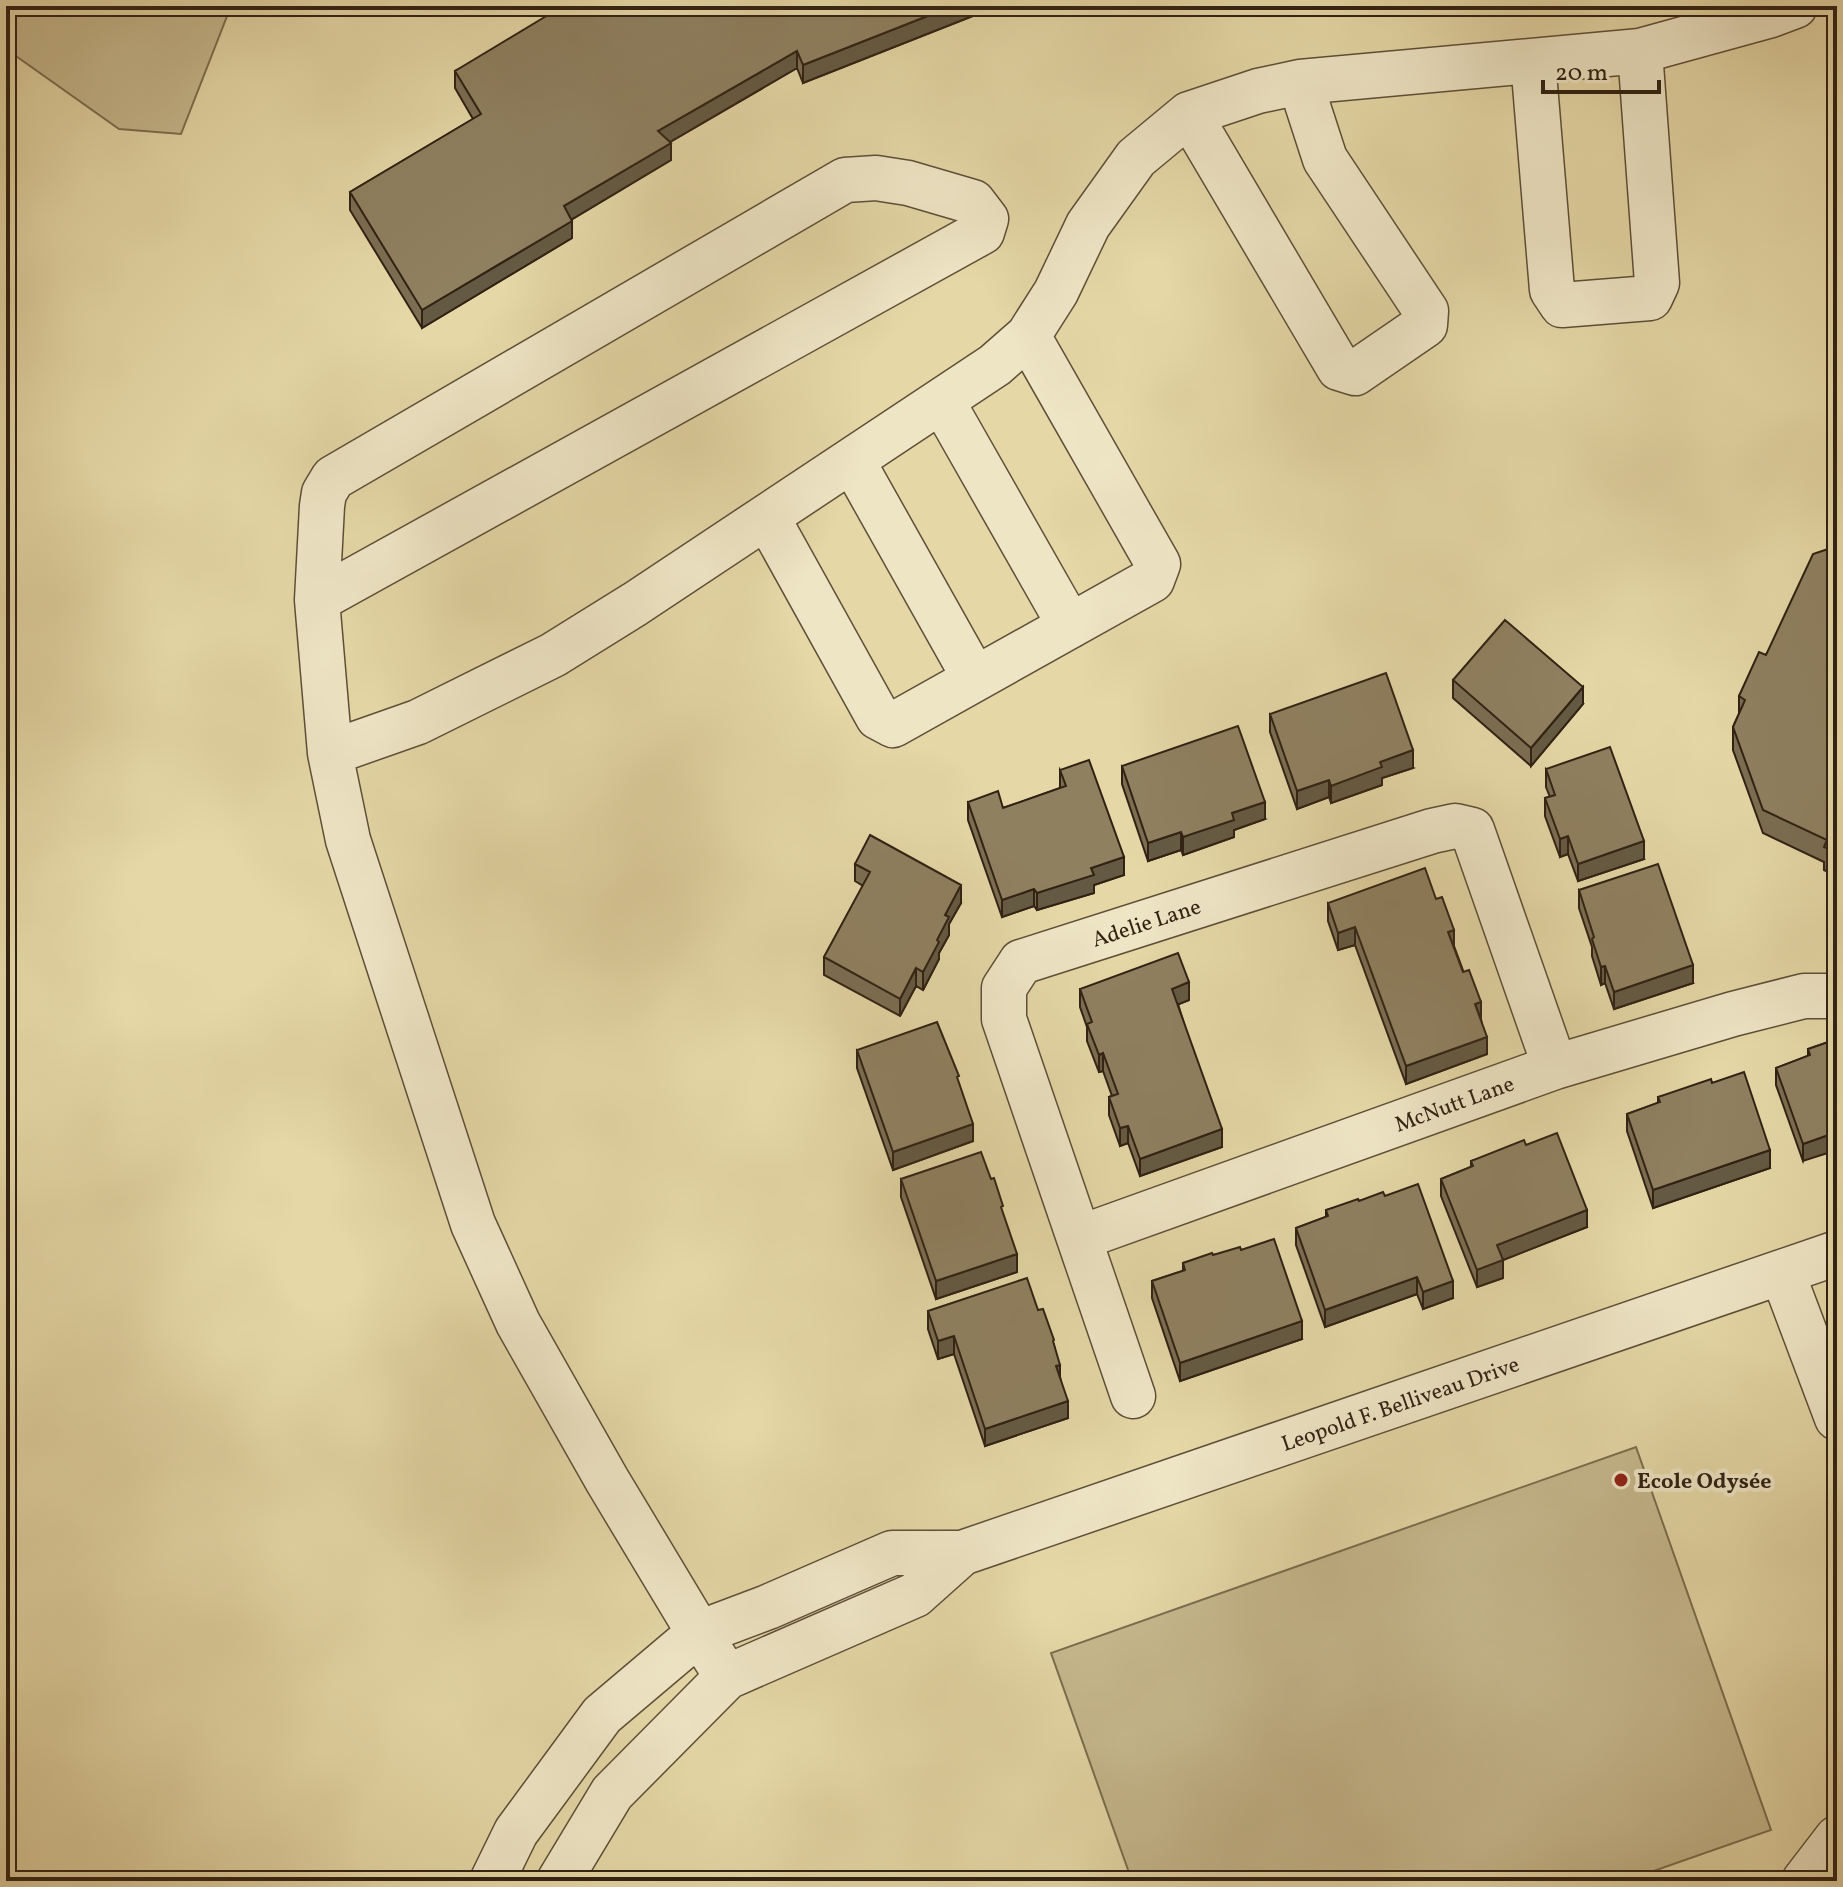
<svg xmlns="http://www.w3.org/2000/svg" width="1843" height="1887" font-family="Vollkorn,serif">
  <rect width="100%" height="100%" fill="#e5d7a6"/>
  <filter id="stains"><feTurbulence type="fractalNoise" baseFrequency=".0025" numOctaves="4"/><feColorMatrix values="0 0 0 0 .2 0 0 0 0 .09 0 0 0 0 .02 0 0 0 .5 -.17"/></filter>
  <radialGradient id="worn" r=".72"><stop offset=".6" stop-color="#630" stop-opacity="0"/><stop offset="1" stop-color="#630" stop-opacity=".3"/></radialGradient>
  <!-- green -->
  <path fill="#c6b88d" stroke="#7c6d50" stroke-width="2" d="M 6,6 L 231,6 L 181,134 L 119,129 L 6,49 Z
    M 1636,1447 L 1771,1830 L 1625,1881 L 1132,1881 L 1051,1653 Z"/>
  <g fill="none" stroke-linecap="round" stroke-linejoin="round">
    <!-- minor casing -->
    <g stroke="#5e4f38" stroke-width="47">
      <path id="minor" d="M 1533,61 L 1552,290 L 1562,305 L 1650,298 L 1657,283 L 1640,51
        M 1189,114 L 1339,368 L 1355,373 L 1425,325 L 1426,311 L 1325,159 L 1300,82
        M 942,401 L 1070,626
        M 852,460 L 975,679
        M 767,517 L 878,717 L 893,725 L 1152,580 L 1158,564 L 1028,336
        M 317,600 L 982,232 L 986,219 L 973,202 L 908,183 L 876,178 L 845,180 L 333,478 L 324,493 L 322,506 L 317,600 L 330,753
        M 1079,1238 L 1555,1067 L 1733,1014 L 1804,996 L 1837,996
        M 1782,1272 L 1837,1418
        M 1133,1396 L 1004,1019 L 1004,988 L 1021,962 L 1432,831 L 1455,826 L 1472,830 L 1555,1067
        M 727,1677 L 699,1633 L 607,1480 L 518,1323 L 473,1224 L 348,840 L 330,753 L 418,722 L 553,655 L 635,604 L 995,365 L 1028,336 L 1056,292 L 1088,225 L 1136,158 L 1189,114 L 1258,91 L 1300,82 L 1640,51 L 1771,15 L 1795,6
        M 492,1881 L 516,1832 L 602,1715 L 699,1633 L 768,1607 L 892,1553 L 962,1553 L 1837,1253
        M 559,1881 L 612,1793 L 727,1677 L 915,1595 L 962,1553
        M 1804,1881 L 1837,1838"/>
    </g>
    <!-- minor -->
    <use href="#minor" stroke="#eee5c5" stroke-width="44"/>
  </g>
  <!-- wall -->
  <path fill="#7b6e53" stroke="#312214" stroke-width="2" d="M 998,6 L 803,83 L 797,68 L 670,142 L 671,160 L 571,220 L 572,238 L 422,328 L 350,210 L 350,192 L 473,119 L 455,88 L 455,71 L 587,7 Z
    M 1837,546 L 1837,876 L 1824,870 L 1824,862 L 1763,833 L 1733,750 L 1733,727 L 1739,714 L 1739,696 Z
    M 1453,680 L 1583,704 L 1531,766 L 1453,698 Z
    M 1270,714 L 1413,768 L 1382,778 L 1382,785 L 1331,803 L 1329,797 L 1297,809 L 1270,732 Z
    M 1122,766 L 1265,819 L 1234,830 L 1234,837 L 1183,855 L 1181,850 L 1148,861 L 1122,784 Z
    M 1546,769 L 1644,859 L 1578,881 L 1568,854 L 1560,857 L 1545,816 L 1545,798 L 1550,797 L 1546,787 Z
    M 1060,770 L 1124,875 L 1094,885 L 1094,893 L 1037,910 L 1034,906 L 1002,917 L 968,820 L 968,802 L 1003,808 L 1060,788 Z
    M 855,864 L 961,903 L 949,924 L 949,935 L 939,953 L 939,959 L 923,990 L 916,986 L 900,1016 L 824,975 L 824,957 L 863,886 L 855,881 Z
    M 1579,890 L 1693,983 L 1614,1009 L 1605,983 L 1601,985 L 1592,956 L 1592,947 L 1579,908 Z
    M 1328,903 L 1454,946 L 1481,1019 L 1487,1054 L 1406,1084 L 1355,945 L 1338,950 L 1328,921 Z
    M 1080,989 L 1189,1000 L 1178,1004 L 1222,1147 L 1140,1176 L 1128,1143 L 1120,1146 L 1109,1115 L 1109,1097 L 1112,1096 L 1103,1071 L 1099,1072 L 1087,1041 L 1087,1027 L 1080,1007 Z
    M 1837,1039 L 1803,1161 L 1776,1085 L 1776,1068 L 1808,1056 L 1808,1049 Z
    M 857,1050 L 959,1084 L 973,1141 L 893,1170 L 857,1068 Z
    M 1712,1083 L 1770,1168 L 1653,1208 L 1627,1131 L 1627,1114 L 1658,1103 L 1658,1097 Z
    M 1526,1145 L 1587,1227 L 1503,1260 L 1503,1278 L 1477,1287 L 1441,1196 L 1441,1179 L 1471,1167 L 1471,1161 Z
    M 901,1179 L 1003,1215 L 1017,1272 L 936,1299 L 901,1197 Z
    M 1385,1196 L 1453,1298 L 1423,1309 L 1417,1294 L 1325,1327 L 1296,1245 L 1296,1228 L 1326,1217 L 1326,1210 L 1359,1201 Z
    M 1241,1250 L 1302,1339 L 1180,1381 L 1152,1298 L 1152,1281 L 1183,1271 L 1183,1263 L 1213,1255 Z
    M 1038,1310 L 1054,1345 L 1068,1418 L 985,1446 L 954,1354 L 938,1359 L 928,1329 L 928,1311 Z"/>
  <!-- shaded-wall -->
  <path fill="#645a43" stroke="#312214" stroke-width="2" d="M 953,6 L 998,6 L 803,83 L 803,65 Z
    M 797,51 L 797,68 L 658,149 L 658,131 Z
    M 671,143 L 671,160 L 564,224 L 564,206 Z
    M 572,221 L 572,238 L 422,328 L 422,310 Z
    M 1583,687 L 1583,704 L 1531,766 L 1531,748 Z
    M 1413,750 L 1413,768 L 1382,778 L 1382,785 L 1331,803 L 1331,786 L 1380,762 Z
    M 1329,780 L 1329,797 L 1297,809 L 1297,791 Z
    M 1265,802 L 1265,819 L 1234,830 L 1234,837 L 1183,855 L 1183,837 L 1232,813 Z
    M 1181,832 L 1181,850 L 1148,861 L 1148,843 Z
    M 1568,836 L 1568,854 L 1560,857 L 1560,839 Z
    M 1644,841 L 1644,859 L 1578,881 L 1578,864 Z
    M 1124,857 L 1124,875 L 1094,885 L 1094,893 L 1037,910 L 1037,893 L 1091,868 Z
    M 961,885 L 961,903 L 949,924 L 949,935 L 939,953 L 939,959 L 923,990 L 923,972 L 945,915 Z
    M 1034,889 L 1034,906 L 1002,917 L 1002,900 Z
    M 1355,927 L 1355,945 L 1338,950 L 1338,933 Z
    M 1454,930 L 1454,948 L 1448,932 Z
    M 1693,965 L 1693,983 L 1614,1009 L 1614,992 Z
    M 1605,966 L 1605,983 L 1601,985 L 1601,967 Z
    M 916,968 L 916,986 L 900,1016 L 900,999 Z
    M 1189,982 L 1189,1000 L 1172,1007 L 1172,989 Z
    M 1481,1002 L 1481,1019 L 1475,1004 Z
    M 1487,1037 L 1487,1054 L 1406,1084 L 1406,1066 Z
    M 1103,1053 L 1103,1071 L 1099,1072 L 1099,1055 Z
    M 973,1124 L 973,1141 L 893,1170 L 893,1152 Z
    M 1128,1126 L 1128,1143 L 1120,1146 L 1120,1128 Z
    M 1222,1129 L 1222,1147 L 1140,1176 L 1140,1159 Z
    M 1837,1132 L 1837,1150 L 1803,1161 L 1803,1144 Z
    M 1770,1150 L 1770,1168 L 1653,1208 L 1653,1190 Z
    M 1587,1210 L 1587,1227 L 1503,1260 L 1503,1278 L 1477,1287 L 1477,1270 L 1497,1245 Z
    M 1017,1254 L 1017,1272 L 936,1299 L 936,1281 Z
    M 1417,1277 L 1417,1294 L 1325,1327 L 1325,1310 Z
    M 1453,1281 L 1453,1298 L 1423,1309 L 1423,1292 Z
    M 1302,1321 L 1302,1339 L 1180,1381 L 1180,1363 Z
    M 954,1336 L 954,1354 L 938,1359 L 938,1341 Z
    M 1060,1365 L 1060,1382 L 1056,1366 Z
    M 1068,1401 L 1068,1418 L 985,1446 L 985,1429 Z"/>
  <!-- building -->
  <path fill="#8f8060" stroke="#312214" stroke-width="2" d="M 563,6 L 587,7 L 953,6 L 803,65 L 797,51 L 658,131 L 671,143 L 564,206 L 572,221 L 422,310 L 350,192 L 481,114 L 455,71 Z
    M 1837,546 L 1837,853 L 1824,847 L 1827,840 L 1763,810 L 1733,727 L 1745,700 L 1739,696 L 1759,652 L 1766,655 L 1813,554 Z
    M 1505,620 L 1583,687 L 1531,748 L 1453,680 Z
    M 1386,673 L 1413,750 L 1380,762 L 1382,767 L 1331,786 L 1329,780 L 1297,791 L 1270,714 Z
    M 1238,726 L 1265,802 L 1232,813 L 1234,820 L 1183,837 L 1181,832 L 1148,843 L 1122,766 Z
    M 1610,747 L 1644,841 L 1578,864 L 1568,836 L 1560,839 L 1545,798 L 1555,795 L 1546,769 Z
    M 1089,760 L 1124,857 L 1091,868 L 1094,875 L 1037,893 L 1034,889 L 1002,900 L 968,802 L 998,791 L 1003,808 L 1066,786 L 1060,770 Z
    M 870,835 L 961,885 L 945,915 L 949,917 L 937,940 L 939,942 L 923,972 L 916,968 L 900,999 L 824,957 L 870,872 L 855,864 Z
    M 1658,864 L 1693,965 L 1614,992 L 1605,966 L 1601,967 L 1592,939 L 1594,937 L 1579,890 Z
    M 1425,868 L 1436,899 L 1442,897 L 1454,930 L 1448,932 L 1463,972 L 1469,970 L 1481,1002 L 1475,1004 L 1487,1037 L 1406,1066 L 1355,927 L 1338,933 L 1328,903 Z
    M 1178,953 L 1189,982 L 1172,989 L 1222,1129 L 1140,1159 L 1128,1126 L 1120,1128 L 1109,1097 L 1118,1094 L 1103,1053 L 1099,1055 L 1087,1024 L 1092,1022 L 1080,989 Z
    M 937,1022 L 959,1076 L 957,1077 L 973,1124 L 893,1152 L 857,1050 Z
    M 1837,1039 L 1837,1132 L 1803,1144 L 1776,1068 L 1810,1055 L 1808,1049 Z
    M 1744,1072 L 1770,1150 L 1653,1190 L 1627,1114 L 1660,1102 L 1658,1097 L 1711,1079 L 1712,1083 Z
    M 1557,1133 L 1587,1210 L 1497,1245 L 1503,1260 L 1477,1270 L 1441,1179 L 1473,1166 L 1471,1161 L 1524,1140 L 1526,1145 Z
    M 981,1152 L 991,1179 L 994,1178 L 1003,1206 L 1001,1207 L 1017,1254 L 936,1281 L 901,1179 Z
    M 1418,1184 L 1453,1281 L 1423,1292 L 1417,1277 L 1325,1310 L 1296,1228 L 1328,1216 L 1326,1210 L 1358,1199 L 1359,1201 L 1383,1192 L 1385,1196 Z
    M 1274,1239 L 1302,1321 L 1180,1363 L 1152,1281 L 1185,1270 L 1183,1263 L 1212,1253 L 1213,1255 L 1240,1247 L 1241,1250 Z
    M 1027,1278 L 1038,1310 L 1043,1309 L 1054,1340 L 1053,1341 L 1060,1365 L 1056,1366 L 1068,1401 L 985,1429 L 954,1336 L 938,1341 L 928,1311 Z"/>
  <!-- markers -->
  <circle fill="#8f2418" stroke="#eee5c5" stroke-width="3" cx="1621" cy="1480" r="8"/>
  <g text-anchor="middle" stroke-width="8" stroke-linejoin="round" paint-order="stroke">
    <!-- street labels -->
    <g font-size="22" fill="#312214" stroke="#eee5c5">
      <text transform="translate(1146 922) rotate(-18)" y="8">Adelie Lane</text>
      <text transform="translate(1454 1103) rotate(-20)" y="8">McNutt Lane</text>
      <text transform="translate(1400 1403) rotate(-19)" y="8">Leopold F. Belliveau Drive</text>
    </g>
    <!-- poi labels -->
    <g font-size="22" font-weight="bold" fill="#312214" stroke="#eee5c5" text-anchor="start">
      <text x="1637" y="1488">Ecole Odysée</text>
    </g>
  </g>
  <!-- margin -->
  <rect width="1843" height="1887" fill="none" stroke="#e5d7a6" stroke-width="32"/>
  <rect x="8" y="8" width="1827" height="1871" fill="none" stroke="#312214" stroke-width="4"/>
  <rect x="16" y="16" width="1811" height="1855" fill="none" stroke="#312214" stroke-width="2"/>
  <!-- scale -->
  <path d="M1543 80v12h116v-12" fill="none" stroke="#312214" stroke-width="4"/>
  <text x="1555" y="80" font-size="24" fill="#312214" stroke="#eee5c5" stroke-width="6" paint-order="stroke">20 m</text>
  <rect width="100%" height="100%" filter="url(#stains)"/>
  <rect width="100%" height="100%" fill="url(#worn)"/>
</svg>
